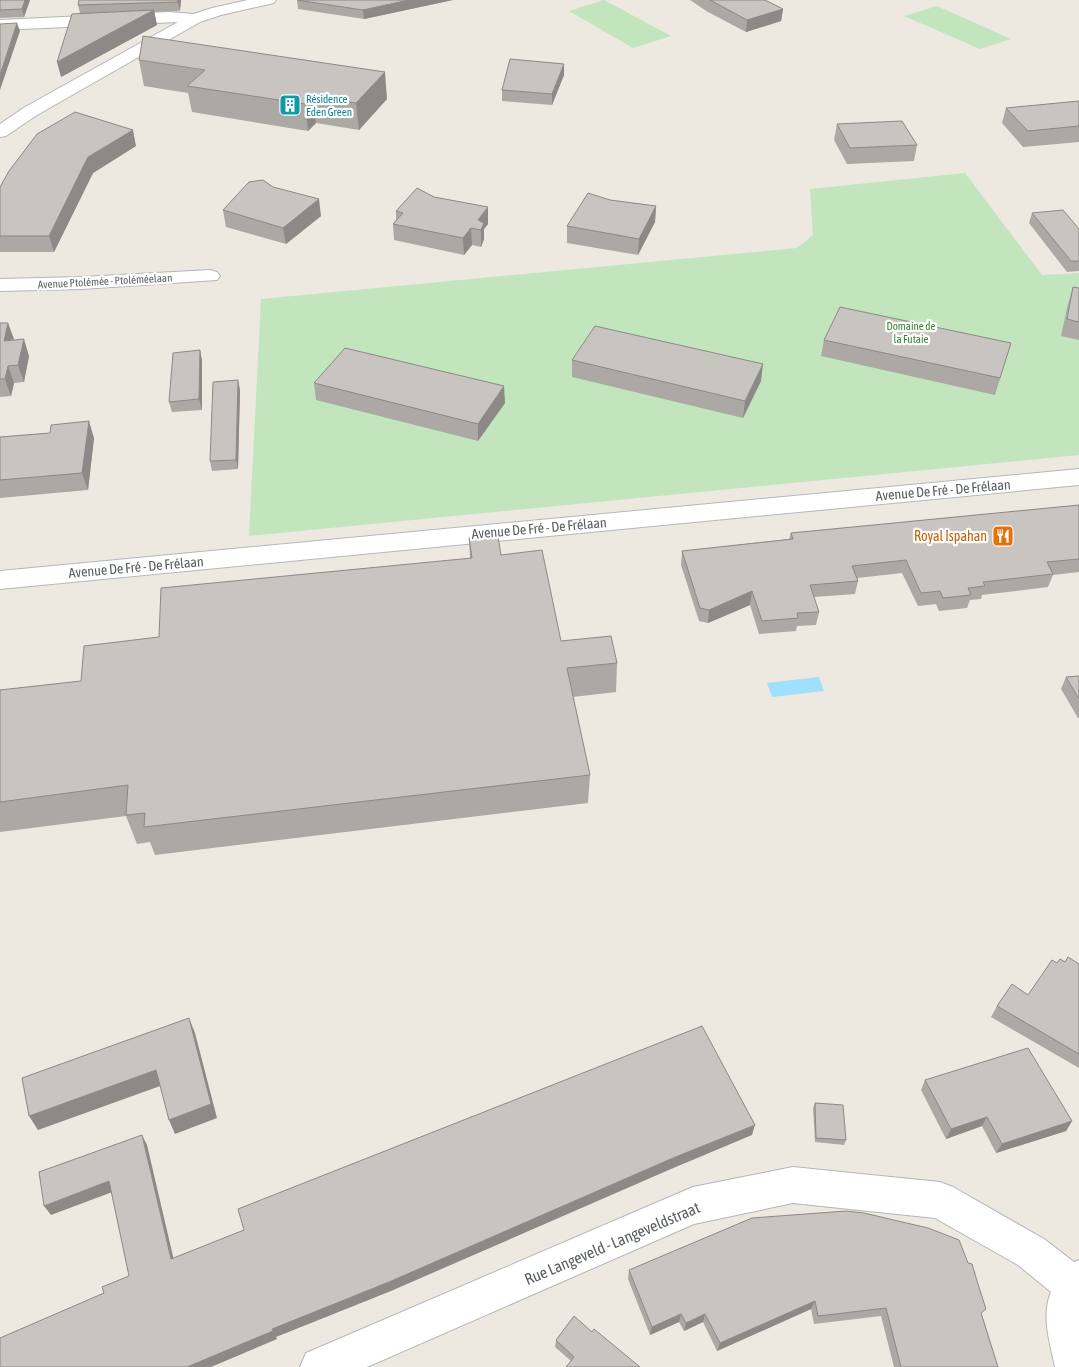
<svg xmlns="http://www.w3.org/2000/svg" width="1079" height="1367" font-family="'Asap Condensed',sans-serif">
  <rect width="100%" height="100%" fill="#ede9e1"/>
  <!-- green -->
  <path fill="#c2e5bd" d="M 604,0 L 671,36 L 633,48 L 569,11 Z
    M 937,6 L 1011,39 L 980,49 L 904,16 Z
    M 965,173 L 1042,275 L 1079,273 L 1079,455 L 249,536 L 261,299 L 797,248 L 813,235 L 810,189 Z"/>
  <!-- water -->
  <path fill="#9fe0ff" d="M 819,677 L 824,691 L 772,697 L 767,683 Z"/>
  <g fill="none" stroke-linecap="round" stroke-linejoin="round">
    <!-- street casing -->
    <g stroke="#b2b5b9" stroke-width="2">
      <path id="street" d="M 248,0 L 276,0 L 274,3 L 221,15 L 200,22 L 37,115 L 6,136 L 0,137 L 0,124 L 25,107 L 178,22 L 0,30 L 0,20 L 169,12 L 194,14 L 212,8 Z
        M 210,270 L 217,272 L 220,276 L 217,280 L 82,289 L 0,291 L 0,279 L 82,277 Z
        M 793,1167 L 940,1182 L 953,1187 L 1044,1239 L 1074,1262 L 1079,1260 L 1079,1367 L 1055,1367 C 1050,1343 1041,1316 1051,1292 L 1018,1265 L 935,1218 L 793,1203 L 694,1224 L 367,1367 L 300,1367 L 306,1353 L 693,1187 Z"/>
    </g>
    <!-- secondary casing -->
    <g stroke="#b3b8bc" stroke-width="2">
      <path id="secondary" d="M 1079,469 L 1079,485 L 0,589 L 0,571 Z"/>
    </g>
    <!-- street -->
    <use href="#street" fill="#fff" fill-rule="evenodd"/>
    <!-- secondary -->
    <use href="#secondary" fill="#fff" fill-rule="evenodd"/>
  </g>
  <!-- wall -->
  <path fill="#aca9a4" d="M 0,0 L 30,0 L 24,17 L 0,18 Z
    M 79,0 L 181,0 L 180,11 L 154,12 L 157,25 L 61,77 L 80,13 L 78,5 Z
    M 297,0 L 453,0 L 364,19 L 298,9 Z
    M 690,0 L 765,0 L 783,9 L 781,21 L 746,32 L 708,12 Z
    M 139,60 L 387,99 L 359,130 L 316,123 L 308,131 L 192,112 L 188,93 L 144,86 Z
    M 564,64 L 564,75 L 552,105 L 502,101 L 502,90 Z
    M 1079,101 L 1079,142 L 1023,147 L 1002,123 L 1006,108 Z
    M 837,124 L 917,145 L 914,161 L 847,164 L 834,140 Z
    M 136,146 L 93,173 L 54,252 L 0,252 L 0,187 Z
    M 273,187 L 321,216 L 286,244 L 226,227 L 223,210 Z
    M 610,200 L 656,206 L 655,222 L 638,255 L 567,243 L 567,226 Z
    M 396,211 L 488,224 L 484,229 L 484,239 L 481,247 L 472,245 L 464,255 L 394,240 L 393,224 L 396,220 Z
    M 1032,213 L 1079,229 L 1079,271 L 1067,272 L 1029,223 Z
    M 1073,287 L 1079,288 L 1079,340 L 1061,336 L 1068,304 Z
    M 0,323 L 14,340 L 29,356 L 24,382 L 14,383 L 11,396 L 0,397 Z
    M 824,340 L 1011,343 L 995,395 L 821,356 Z
    M 200,350 L 202,361 L 202,410 L 172,412 L 169,402 Z
    M 572,360 L 761,381 L 743,418 L 572,377 Z
    M 314,383 L 505,403 L 478,441 L 316,400 Z
    M 240,390 L 238,469 L 212,471 L 210,461 Z
    M 50,433 L 94,438 L 88,490 L 0,498 L 0,437 Z
    M 1079,505 L 1079,572 L 1053,575 L 1048,587 L 982,595 L 981,599 L 970,600 L 967,608 L 939,611 L 936,604 L 918,606 L 902,573 L 857,578 L 858,581 L 855,594 L 814,597 L 819,612 L 816,625 L 797,626 L 796,631 L 759,634 L 750,605 L 708,623 L 699,621 L 681,565 L 682,551 L 789,539 L 791,533 Z
    M 469,538 L 501,555 L 561,641 L 617,663 L 616,692 L 573,697 L 590,775 L 588,803 L 155,855 L 150,842 L 137,844 L 126,816 L 0,832 L 0,690 L 81,681 L 159,637 L 470,558 Z
    M 1079,676 L 1079,718 L 1078,718 L 1061,689 L 1066,677 Z
    M 1065,962 L 1079,964 L 1079,1068 L 991,1017 L 997,1006 L 1028,995 L 1057,963 Z
    M 925,1080 L 1072,1121 L 1066,1131 L 996,1153 L 982,1126 L 946,1139 L 921,1090 Z
    M 815,1103 L 846,1140 L 844,1145 L 815,1142 L 813,1108 Z
    M 629,1270 L 982,1315 L 998,1367 L 894,1367 L 881,1316 L 814,1324 L 811,1309 L 717,1351 L 703,1322 L 684,1331 L 679,1322 L 650,1335 L 628,1279 Z
    M 592,1332 L 571,1361 L 555,1347 L 556,1340 Z"/>
  <!-- shaded-wall -->
  <path fill="#8c8986" d="M 25,0 L 30,0 L 24,17 L 22,9 Z
    M 178,0 L 181,0 L 180,11 L 178,2 Z
    M 409,0 L 453,0 L 364,19 L 363,10 Z
    M 783,9 L 781,21 L 746,32 L 747,20 Z
    M 154,10 L 157,25 L 61,77 L 57,62 Z
    M 17,23 L 20,31 L 0,90 L 0,75 Z
    M 564,64 L 564,75 L 552,105 L 552,94 Z
    M 385,72 L 387,99 L 359,130 L 356,103 Z
    M 312,96 L 316,123 L 308,131 L 305,104 Z
    M 133,130 L 136,146 L 93,173 L 54,252 L 49,236 L 88,157 Z
    M 319,199 L 321,216 L 286,244 L 283,228 Z
    M 656,206 L 655,222 L 638,255 L 639,239 Z
    M 488,207 L 488,224 L 484,229 L 484,239 L 481,247 L 481,230 L 478,220 Z
    M 471,228 L 472,245 L 464,255 L 463,238 Z
    M 8,323 L 14,339 L 4,341 Z
    M 24,339 L 29,356 L 24,382 L 18,365 Z
    M 200,350 L 202,361 L 202,410 L 199,399 Z
    M 763,364 L 761,381 L 743,418 L 745,401 Z
    M 8,366 L 14,383 L 11,396 L 5,379 Z
    M 238,380 L 240,390 L 238,469 L 236,460 Z
    M 504,386 L 505,403 L 478,441 L 478,424 Z
    M 89,421 L 94,438 L 88,490 L 82,473 Z
    M 752,591 L 750,605 L 708,623 L 709,610 Z
    M 189,1018 L 195,1033 L 217,1118 L 175,1134 L 169,1120 Z
    M 156,1070 L 163,1085 L 38,1130 L 29,1116 Z
    M 987,1117 L 982,1126 L 946,1139 L 951,1129 Z
    M 1072,1121 L 1066,1131 L 996,1153 L 1002,1144 Z
    M 755,1125 L 752,1135 L 671,1169 L 391,1291 L 276,1337 L 277,1339 L 211,1367 L 187,1367 L 272,1329 L 673,1158 Z
    M 142,1135 L 147,1145 L 176,1269 L 171,1259 Z
    M 109,1181 L 115,1191 L 51,1215 L 44,1206 Z
    M 815,1301 L 811,1309 L 717,1351 L 720,1343 Z
    M 681,1314 L 679,1322 L 650,1335 L 652,1327 Z
    M 705,1314 L 703,1322 L 684,1331 L 686,1323 Z"/>
  <!-- building -->
  <path fill="#c8c4bf" stroke="#8c8986" d="M 0,0 L 25,0 L 22,9 L 0,10 Z
    M 79,0 L 178,0 L 178,2 L 78,5 Z
    M 297,0 L 409,0 L 363,10 Z
    M 710,0 L 765,0 L 783,9 L 747,20 Z
    M 154,10 L 103,37 L 57,62 L 72,14 Z
    M 17,23 L 0,75 L 0,24 Z
    M 143,36 L 385,72 L 356,103 L 312,96 L 305,104 L 187,86 L 205,70 L 139,60 Z
    M 510,59 L 564,64 L 552,94 L 502,90 Z
    M 1079,101 L 1079,126 L 1028,131 L 1006,108 Z
    M 75,112 L 133,130 L 88,157 L 49,236 L 0,236 L 0,187 L 9,171 L 37,134 Z
    M 902,121 L 917,145 L 850,148 L 837,124 Z
    M 263,180 L 273,187 L 319,199 L 283,228 L 223,210 L 249,182 Z
    M 417,188 L 434,197 L 488,207 L 478,220 L 484,223 L 481,230 L 471,228 L 463,238 L 393,224 L 403,213 L 396,211 Z
    M 588,193 L 610,200 L 656,206 L 639,239 L 567,226 Z
    M 1063,210 L 1079,229 L 1079,261 L 1071,261 L 1032,213 Z
    M 1073,287 L 1079,288 L 1079,322 L 1067,319 Z
    M 840,307 L 1011,343 L 1000,378 L 824,340 Z
    M 0,323 L 8,323 L 4,341 L 24,339 L 18,365 L 8,366 L 5,379 L 0,379 Z
    M 595,326 L 763,364 L 745,401 L 572,360 Z
    M 345,348 L 504,386 L 478,424 L 314,383 Z
    M 200,350 L 199,399 L 169,402 L 173,353 Z
    M 238,380 L 236,460 L 210,461 L 213,382 Z
    M 89,421 L 82,473 L 0,480 L 0,437 L 50,433 L 51,425 Z
    M 1079,505 L 1079,559 L 1047,562 L 1053,574 L 983,582 L 985,586 L 968,588 L 971,595 L 943,598 L 940,591 L 921,593 L 906,560 L 852,566 L 858,581 L 810,585 L 819,612 L 797,613 L 798,618 L 762,621 L 752,591 L 709,610 L 700,608 L 682,551 L 793,539 L 791,533 Z
    M 498,536 L 501,555 L 542,550 L 561,641 L 611,636 L 617,663 L 567,668 L 590,775 L 144,827 L 145,813 L 126,815 L 128,785 L 0,802 L 0,690 L 81,681 L 84,646 L 159,637 L 161,588 L 472,558 L 469,538 Z
    M 1079,676 L 1079,699 L 1066,677 Z
    M 1068,957 L 1079,964 L 1079,1054 L 997,1006 L 1012,984 L 1028,995 L 1052,960 L 1057,963 L 1060,959 L 1065,962 Z
    M 189,1018 L 211,1104 L 169,1120 L 156,1070 L 29,1116 L 22,1078 Z
    M 702,1026 L 755,1125 L 673,1158 L 389,1282 L 272,1329 L 273,1331 L 187,1367 L 0,1367 L 0,1338 L 104,1293 L 102,1287 L 129,1276 L 109,1181 L 44,1206 L 39,1172 L 142,1135 L 171,1259 L 244,1230 L 238,1209 Z
    M 1028,1048 L 1072,1121 L 1002,1144 L 987,1117 L 951,1129 L 925,1080 Z
    M 815,1103 L 843,1105 L 846,1140 L 816,1138 Z
    M 846,1211 L 864,1213 L 928,1228 L 959,1240 L 968,1263 L 972,1264 L 978,1284 L 986,1309 L 981,1313 L 998,1367 L 901,1367 L 886,1308 L 818,1316 L 815,1301 L 720,1343 L 705,1314 L 686,1323 L 681,1314 L 652,1327 L 629,1270 L 752,1218 Z
    M 574,1316 L 592,1332 L 594,1329 L 640,1367 L 566,1367 L 574,1357 L 556,1340 Z"/>
  <!-- icons -->
  <defs>
    <g id="building-square" transform="scale(1.125)"><rect x="-9" y="-9" width="18" height="18" rx="4" fill="#0f9aa8" stroke="#fff"/><path d="M-4-6H4V6H1V3H-1V6H-4ZM-2.5-4.3h1.7v1.8h-1.7ZM.8-4.3h1.7v1.8H.8ZM-2.5-1h1.7V.8h-1.7ZM.8-1h1.7V.8H.8Z" fill="#fff"/></g>
    <g id="restaurant-square" transform="scale(1.125)"><rect x="-9" y="-9" width="18" height="18" rx="4" fill="#e8710a" stroke="#fff"/><path d="M-5-6h1v4h1v-4h1v4h1v-4h1v5L-1.5 .5V6h-2V.5L-5-1ZM5-6V6H3V1.5H1.5Q1.5-4 5-6Z" fill="#fff"/></g>
  </defs>
  <g fill-rule="evenodd">
    <use href="#building-square" x="290" y="105"/>
    <use href="#restaurant-square" x="1003" y="536"/>
  </g>
  <g text-anchor="middle" stroke-width="4.5" stroke-linejoin="round" paint-order="stroke">
    <!-- far-culture labels -->
    <g font-size="11" fill="#0d838f" stroke="#fff" text-anchor="start">
      <text x="306" y="103">Résidence<tspan x="306" dy="13">Eden Green</tspan></text>
    </g>
    <!-- far-street labels -->
    <g font-size="11" fill="#5a5f63" stroke="#fff">
      <text transform="translate(105 281) rotate(-3)" y="4">Avenue Ptolémée - Ptoléméelaan</text>
    </g>
    <!-- far-park labels -->
    <g font-size="11" fill="#388132" stroke="#fff">
      <text x="911" y="330">Domaine de<tspan x="911" dy="13">la Futaie</tspan></text>
    </g>
    <!-- street labels -->
    <g font-size="14" fill="#5a5f63" stroke="#fff">
      <text transform="translate(943 490) rotate(-5)" y="5">Avenue De Fré - De Frélaan</text>
      <text transform="translate(539 528) rotate(-5)" y="5">Avenue De Fré - De Frélaan</text>
      <text transform="translate(136 567) rotate(-5)" y="5">Avenue De Fré - De Frélaan</text>
    </g>
    <!-- food labels -->
    <g font-size="14" fill="#c56008" stroke="#fff" text-anchor="end">
      <text x="987" y="541">Royal Ispahan</text>
    </g>
    <!-- near-street labels -->
    <g font-size="16" fill="#5a5f63" stroke="#fff">
      <text transform="translate(612 1243) rotate(-23)" y="6">Rue Langeveld - Langeveldstraat</text>
    </g>
  </g>
</svg>
